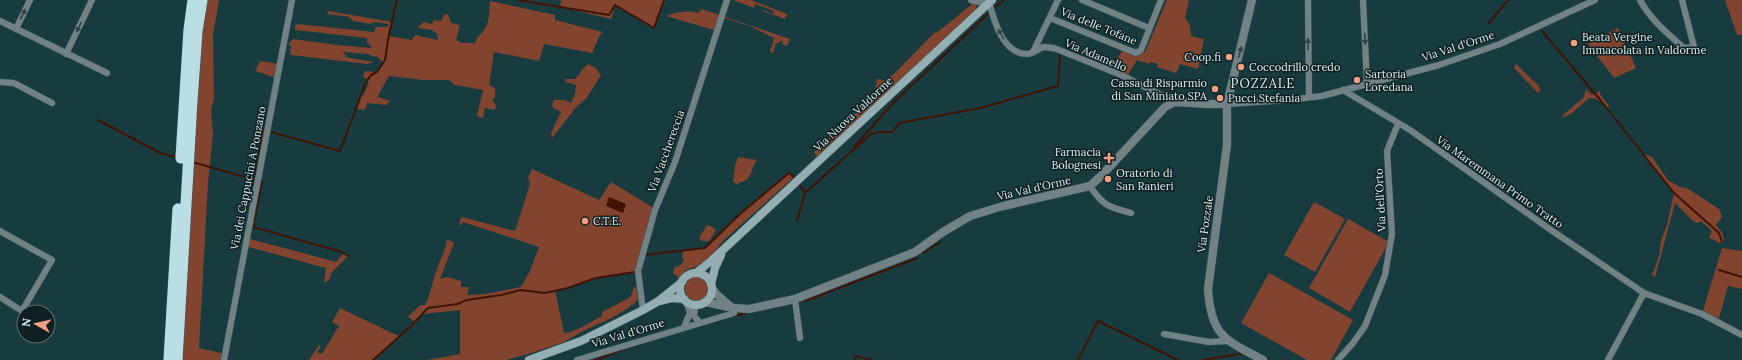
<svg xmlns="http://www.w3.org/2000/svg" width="1742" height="360" font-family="Lora,serif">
  <rect width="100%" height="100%" fill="#173b3f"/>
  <!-- green -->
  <path fill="#82442f" d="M 208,0 L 219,0 L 213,35 L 214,99 L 211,110 L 213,134 L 208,183 L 199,348 L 225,354 L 224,360 L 181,360 L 202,23 Z
    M 561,0 L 664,0 L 654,28 L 615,5 L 611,19 L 560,7 Z
    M 733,0 L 751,0 L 787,14 L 785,19 L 762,11 L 763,10 L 773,14 L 774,11 L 755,4 L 754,8 Z
    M 1167,0 L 1189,0 L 1185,18 L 1190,25 L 1191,36 L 1204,39 L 1198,69 L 1180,64 L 1176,73 L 1157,67 L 1158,64 L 1151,62 L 1149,64 L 1137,60 L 1128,75 L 1112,68 L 1123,49 L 1138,55 L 1142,52 L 1145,52 Z
    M 1725,0 L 1742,0 L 1742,35 L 1737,35 Z
    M 490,1 L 555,15 L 555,20 L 602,32 L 599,37 L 592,53 L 544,44 L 539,61 L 494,52 L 489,85 L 495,88 L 495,98 L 492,100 L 496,105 L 495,110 L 485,108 L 483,118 L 477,116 L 483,90 L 455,85 L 449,80 L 423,80 L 389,76 L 381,90 L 378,97 L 390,101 L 386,105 L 367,103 L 366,108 L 363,110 L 356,108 L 361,96 L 363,96 L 369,83 L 363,76 L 365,71 L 377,72 L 383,62 L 376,56 L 374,57 L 368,54 L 343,52 L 346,55 L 345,57 L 374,62 L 367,64 L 291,55 L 290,52 L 291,47 L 289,44 L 293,39 L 337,45 L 372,48 L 367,42 L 367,38 L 295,30 L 295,26 L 297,24 L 374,32 L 376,27 L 387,27 L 389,24 L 374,22 L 371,24 L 353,21 L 349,17 L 327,14 L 328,11 L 392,22 L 389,36 L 412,40 L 415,35 L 438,40 L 437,34 L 432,30 L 418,28 L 423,22 L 432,24 L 434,20 L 441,21 L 444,15 L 448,14 L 451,23 L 460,25 L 456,40 L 462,43 L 475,43 C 477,36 480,36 484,30 C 490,23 489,10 490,1 Z
    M 972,2 L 977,6 L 975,11 L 817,157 L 814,152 L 877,93 L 875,90 L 877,79 L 887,81 L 934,33 L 939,31 L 971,5 Z
    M 702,9 L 790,39 L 787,46 L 782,44 L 783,41 L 780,41 L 779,43 L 776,43 L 773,53 L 770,52 L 774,38 L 752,27 L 722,17 L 717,31 L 666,16 C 675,12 689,10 698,13 Z
    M 1618,28 L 1636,68 L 1614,78 L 1588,44 Z
    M 260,61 L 280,64 L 277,78 L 255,71 Z
    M 588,64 L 596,68 L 601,75 L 586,99 L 577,106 L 552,138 L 551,133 L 561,112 L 553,108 L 552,104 L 554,100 L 564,100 L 571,103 L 575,94 L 576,85 L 566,82 L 565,79 L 575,79 C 580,75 582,68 588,64 Z
    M 1516,64 L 1539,86 L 1540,92 L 1538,93 L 1514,68 Z
    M 1586,89 L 1592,95 L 1600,91 L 1600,94 L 1609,106 L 1608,109 C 1602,102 1598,98 1589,98 L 1572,113 L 1563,118 L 1563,115 L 1584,97 Z
    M 1644,154 L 1652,157 L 1668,180 L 1680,187 L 1687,188 L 1719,209 L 1722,217 L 1716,225 C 1722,232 1725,235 1723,244 L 1709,238 L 1712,231 L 1701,221 L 1698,223 L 1694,222 L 1675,203 L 1655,277 L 1652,275 L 1659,256 L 1661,240 L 1667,225 L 1674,193 Z
    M 738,157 L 757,160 C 749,170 754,180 738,183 L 738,185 L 733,182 L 735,166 Z
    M 532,169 L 599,200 L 611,182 L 652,207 L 655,210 L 635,272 L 596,278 L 568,288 L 555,290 L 564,333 C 576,332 590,322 602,316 L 602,312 L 627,299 L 631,296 L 634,287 L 636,287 L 638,299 L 634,304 L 612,318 L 585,330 L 564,342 L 535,352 L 506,360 L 427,360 L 460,354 L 460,310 L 423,314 L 415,322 L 408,317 L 420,305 L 425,305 C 431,294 432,281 437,269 C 440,259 446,250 447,239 L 454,243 L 440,279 L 447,277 L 461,281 L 461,287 L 469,287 L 467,295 L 485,294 L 521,287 L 530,271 L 539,247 L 463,222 L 461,226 L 459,222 L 462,217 L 515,231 L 530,184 L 528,178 Z
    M 789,173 L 794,177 L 723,241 L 711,256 L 700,265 L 686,270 L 679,278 L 673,273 L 675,267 L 679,266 L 684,261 L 682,255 L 684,251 L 705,248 L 740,214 Z
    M 1314,202 L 1345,219 L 1315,272 L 1284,255 Z
    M 1348,219 L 1389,242 L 1350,312 L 1309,288 Z
    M 707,225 L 711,226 L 716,230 L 709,241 L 702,241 L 699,238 Z
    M 247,238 L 336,262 L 344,253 L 348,256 L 332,272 L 329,280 L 324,283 L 326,268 L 245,246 Z
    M 1722,248 L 1742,251 L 1742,289 L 1728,286 L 1718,322 L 1702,314 Z
    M 1269,273 L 1353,320 L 1331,360 L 1307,360 L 1241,323 Z
    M685 289a12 12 0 1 1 24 0a12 12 0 1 1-24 0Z
    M 340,308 L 392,333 L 400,336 L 373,360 L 309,360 L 319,345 L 321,346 L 317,352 L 322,354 L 339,326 L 332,322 Z"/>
  <!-- water -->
  <path fill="#401304" d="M 609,197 L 626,204 L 623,213 L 606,206 Z"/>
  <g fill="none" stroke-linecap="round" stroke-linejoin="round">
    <!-- stream -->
    <path stroke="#401304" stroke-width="2" d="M 518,0 L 609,15 L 615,5 L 654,28 L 664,0
      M 994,8 L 1004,0
      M 1489,23 L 1508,0
      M 1542,31 L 1602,102 L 1674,193 L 1719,233 L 1722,242
      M 98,120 L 160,153 L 178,158
      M 271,132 L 340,151 L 366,82 L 371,75 L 377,72 L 385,60 L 389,34 L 397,0
      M 854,147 L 894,102 L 989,13
      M 192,162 L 255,180
      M 255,180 L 263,131
      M 262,182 L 253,227 L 342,252 L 348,256
      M 798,182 L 805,193
      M 797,221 L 805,193 L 871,134 L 879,132 L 893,132 L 899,123 L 980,108 L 1058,86 L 1060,55
      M 923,253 L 940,242
      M 644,255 L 705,248 L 740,214 L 789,173 L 796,179
      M 1719,270 L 1742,277
      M 805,301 L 917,258
      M 734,316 L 749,312
      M 373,360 L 410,327 L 428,308 L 457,304 L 467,300 L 501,295 L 521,290 L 545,293 L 568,288 L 596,278 L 635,272
      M 595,360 L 627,348
      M 855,360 L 856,356 L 871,360
      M 1078,360 L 1098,321 L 1178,360
      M 1203,360 L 1245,353"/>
    <!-- minor casing -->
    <g stroke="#36585b" stroke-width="7">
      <path id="minor" d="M 971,0 L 987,4
        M 1082,0 L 1149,28
        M 1308,0 L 1309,97
        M 1363,0 L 1367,84
        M 1640,0 C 1650,19 1668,34 1684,48 L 1694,47 L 1682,0
        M 989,2 C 994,21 1003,54 1027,54 C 1033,54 1039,48 1044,47 C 1047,47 1051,48 1054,48 L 1121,75 L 1175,102
        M 1050,18 L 1136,53 L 1141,50 L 1161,0
        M 0,21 L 107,73
        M 16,29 L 30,0
        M 1033,52 L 1058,0
        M 66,54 L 92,0
        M 0,82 L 14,83 L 52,103
        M 1343,90 L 1410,130 L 1551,230 L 1644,293 L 1702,314 L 1742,335
        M 1227,104 L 1287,100 L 1322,96 L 1439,65 L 1500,44 L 1595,0
        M 1090,186 C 1103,206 1109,207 1131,213
        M 0,231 L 52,260 L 22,311 L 0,297
        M 795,299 L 800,338
        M 698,304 L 695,308 L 694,316 L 700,323
        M 643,310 L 638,271 L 655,210 L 675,162 L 727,0
        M 684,327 L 690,313 L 686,300
        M 1164,334 L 1209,342 L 1229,341
        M 224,360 L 292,0
        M 577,360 L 734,313
        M 1338,360 L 1353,343 L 1365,326 L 1385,275 L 1392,234 L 1387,151 L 1398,124
        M 1608,360 L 1644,293"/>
    </g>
    <!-- tertiary casing -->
    <g stroke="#36585b" stroke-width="9">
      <path id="tertiary" d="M 1252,0 L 1227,104 L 1227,145 L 1208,289 C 1211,336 1225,340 1263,360
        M 712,288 L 716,294 L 730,306
        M 705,302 L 734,308 L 749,309 L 795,299 L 915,252 L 943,232 L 970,216 L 1003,206 L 1090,186 L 1102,175 L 1165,107 L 1175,102 L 1206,104 L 1227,104"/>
    </g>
    <!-- secondary casing -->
    <g stroke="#36585b" stroke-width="9">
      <path id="secondary" d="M 696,273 L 711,261 L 992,0
        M680 289a16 16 0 1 1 32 0a16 16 0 1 1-32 0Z
        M 711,284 L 715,268 L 721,255
        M 661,301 L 672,298 L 684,299
        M 529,360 L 581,341 L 643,310 L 657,302 L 682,282"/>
    </g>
    <!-- trunk casing -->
    <g stroke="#36585b" stroke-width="12">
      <path id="trunk" d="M 181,158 L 189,30 L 193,0
        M 169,360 L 178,209
        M 177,360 L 192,101 L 197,31 L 202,0"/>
    </g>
    <!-- minor -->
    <use href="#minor" stroke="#728284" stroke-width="6"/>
    <!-- tertiary -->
    <use href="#tertiary" stroke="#728284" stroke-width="8"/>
    <!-- secondary -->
    <use href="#secondary" stroke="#95aeb1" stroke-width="8"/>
    <!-- trunk -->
    <use href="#trunk" stroke="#bbdee4" stroke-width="11"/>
  </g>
  <!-- one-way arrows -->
  <defs><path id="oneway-solid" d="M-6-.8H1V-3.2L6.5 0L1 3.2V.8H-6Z"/></defs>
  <g fill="#324244">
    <use href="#oneway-solid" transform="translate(23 14) rotate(-64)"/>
    <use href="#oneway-solid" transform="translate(79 27) rotate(116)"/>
    <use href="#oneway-solid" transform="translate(1001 34) rotate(-121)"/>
    <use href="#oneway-solid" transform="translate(1365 39) rotate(87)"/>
    <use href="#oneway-solid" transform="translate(1308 44) rotate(-91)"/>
    <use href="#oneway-solid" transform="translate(1240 52) rotate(-76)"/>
  </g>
  <!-- markers -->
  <g fill="#f39f84" stroke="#101f21" stroke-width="1.5">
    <circle cx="1574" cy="43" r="4"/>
    <circle cx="1229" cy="57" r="4"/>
    <circle cx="1241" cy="67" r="4"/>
    <circle cx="1357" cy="80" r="4"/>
    <circle cx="1215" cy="89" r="4"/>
    <circle cx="1220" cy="98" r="4"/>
    <path d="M1107 152h4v4h4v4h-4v4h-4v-4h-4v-4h4z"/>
    <circle cx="1108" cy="179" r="4"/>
    <circle cx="585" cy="221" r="4"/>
  </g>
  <g text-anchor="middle" stroke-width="3" stroke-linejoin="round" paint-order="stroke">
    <!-- street labels -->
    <g font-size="11" fill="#daeef0" stroke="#101f21">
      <text transform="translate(1099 26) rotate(22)" y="4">Via delle Tofane</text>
      <text transform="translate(1458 46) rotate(-18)" y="4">Via Val d'Orme</text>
      <text transform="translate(1096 55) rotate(23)" y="4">Via Adamello</text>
      <text transform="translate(853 114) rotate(-43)" y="4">Via Nuova Valdorme</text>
      <text transform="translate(666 151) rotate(-70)" y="4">Via Vacchereccia</text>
      <text transform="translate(248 178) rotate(-79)" y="4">Via dei Cappucini A Ponzano</text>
      <text transform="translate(1500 182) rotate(35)" y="4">Via Maremmana Primo Tratto</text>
      <text transform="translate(1034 188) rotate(-13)" y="4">Via Val d'Orme</text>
      <text transform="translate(1380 200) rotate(-93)" y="4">Via dell'Orto</text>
      <text transform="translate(1205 224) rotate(-82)" y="4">Via Pozzale</text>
      <text transform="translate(628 333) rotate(-17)" y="4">Via Val d'Orme</text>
    </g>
    <!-- poi labels -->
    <g font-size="11" fill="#daeef0" stroke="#101f21" text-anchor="start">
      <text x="1582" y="41">Beata Vergine<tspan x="1582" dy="13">Immacolata in Valdorme</tspan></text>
      <text x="1221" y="61" text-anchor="end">Coop.fi</text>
      <text x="1249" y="71">Coccodrillo credo</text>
      <text x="1365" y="78">Sartoria<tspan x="1365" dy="13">Loredana</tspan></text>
      <text x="1207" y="87" text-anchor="end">Cassa di Risparmio<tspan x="1207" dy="13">di San Miniato SPA</tspan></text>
      <text x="1228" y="102">Pucci Stefania</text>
      <text x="1101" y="156" text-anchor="end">Farmacia<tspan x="1101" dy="13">Bolognesi</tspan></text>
      <text x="1116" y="177">Oratorio di<tspan x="1116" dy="13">San Ranieri</tspan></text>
      <text x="593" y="225">C.T.E.</text>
    </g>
    <!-- quarter labels -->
    <g font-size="13" letter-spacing="1" fill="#daeef0" stroke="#101f21">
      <text x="1263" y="88">POZZALE</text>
    </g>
  </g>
  <!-- north arrow -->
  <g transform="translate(36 324) rotate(278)"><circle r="19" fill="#101f21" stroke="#617274"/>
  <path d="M0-3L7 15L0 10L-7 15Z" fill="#f39f84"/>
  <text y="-6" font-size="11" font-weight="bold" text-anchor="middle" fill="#daeef0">N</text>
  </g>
</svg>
